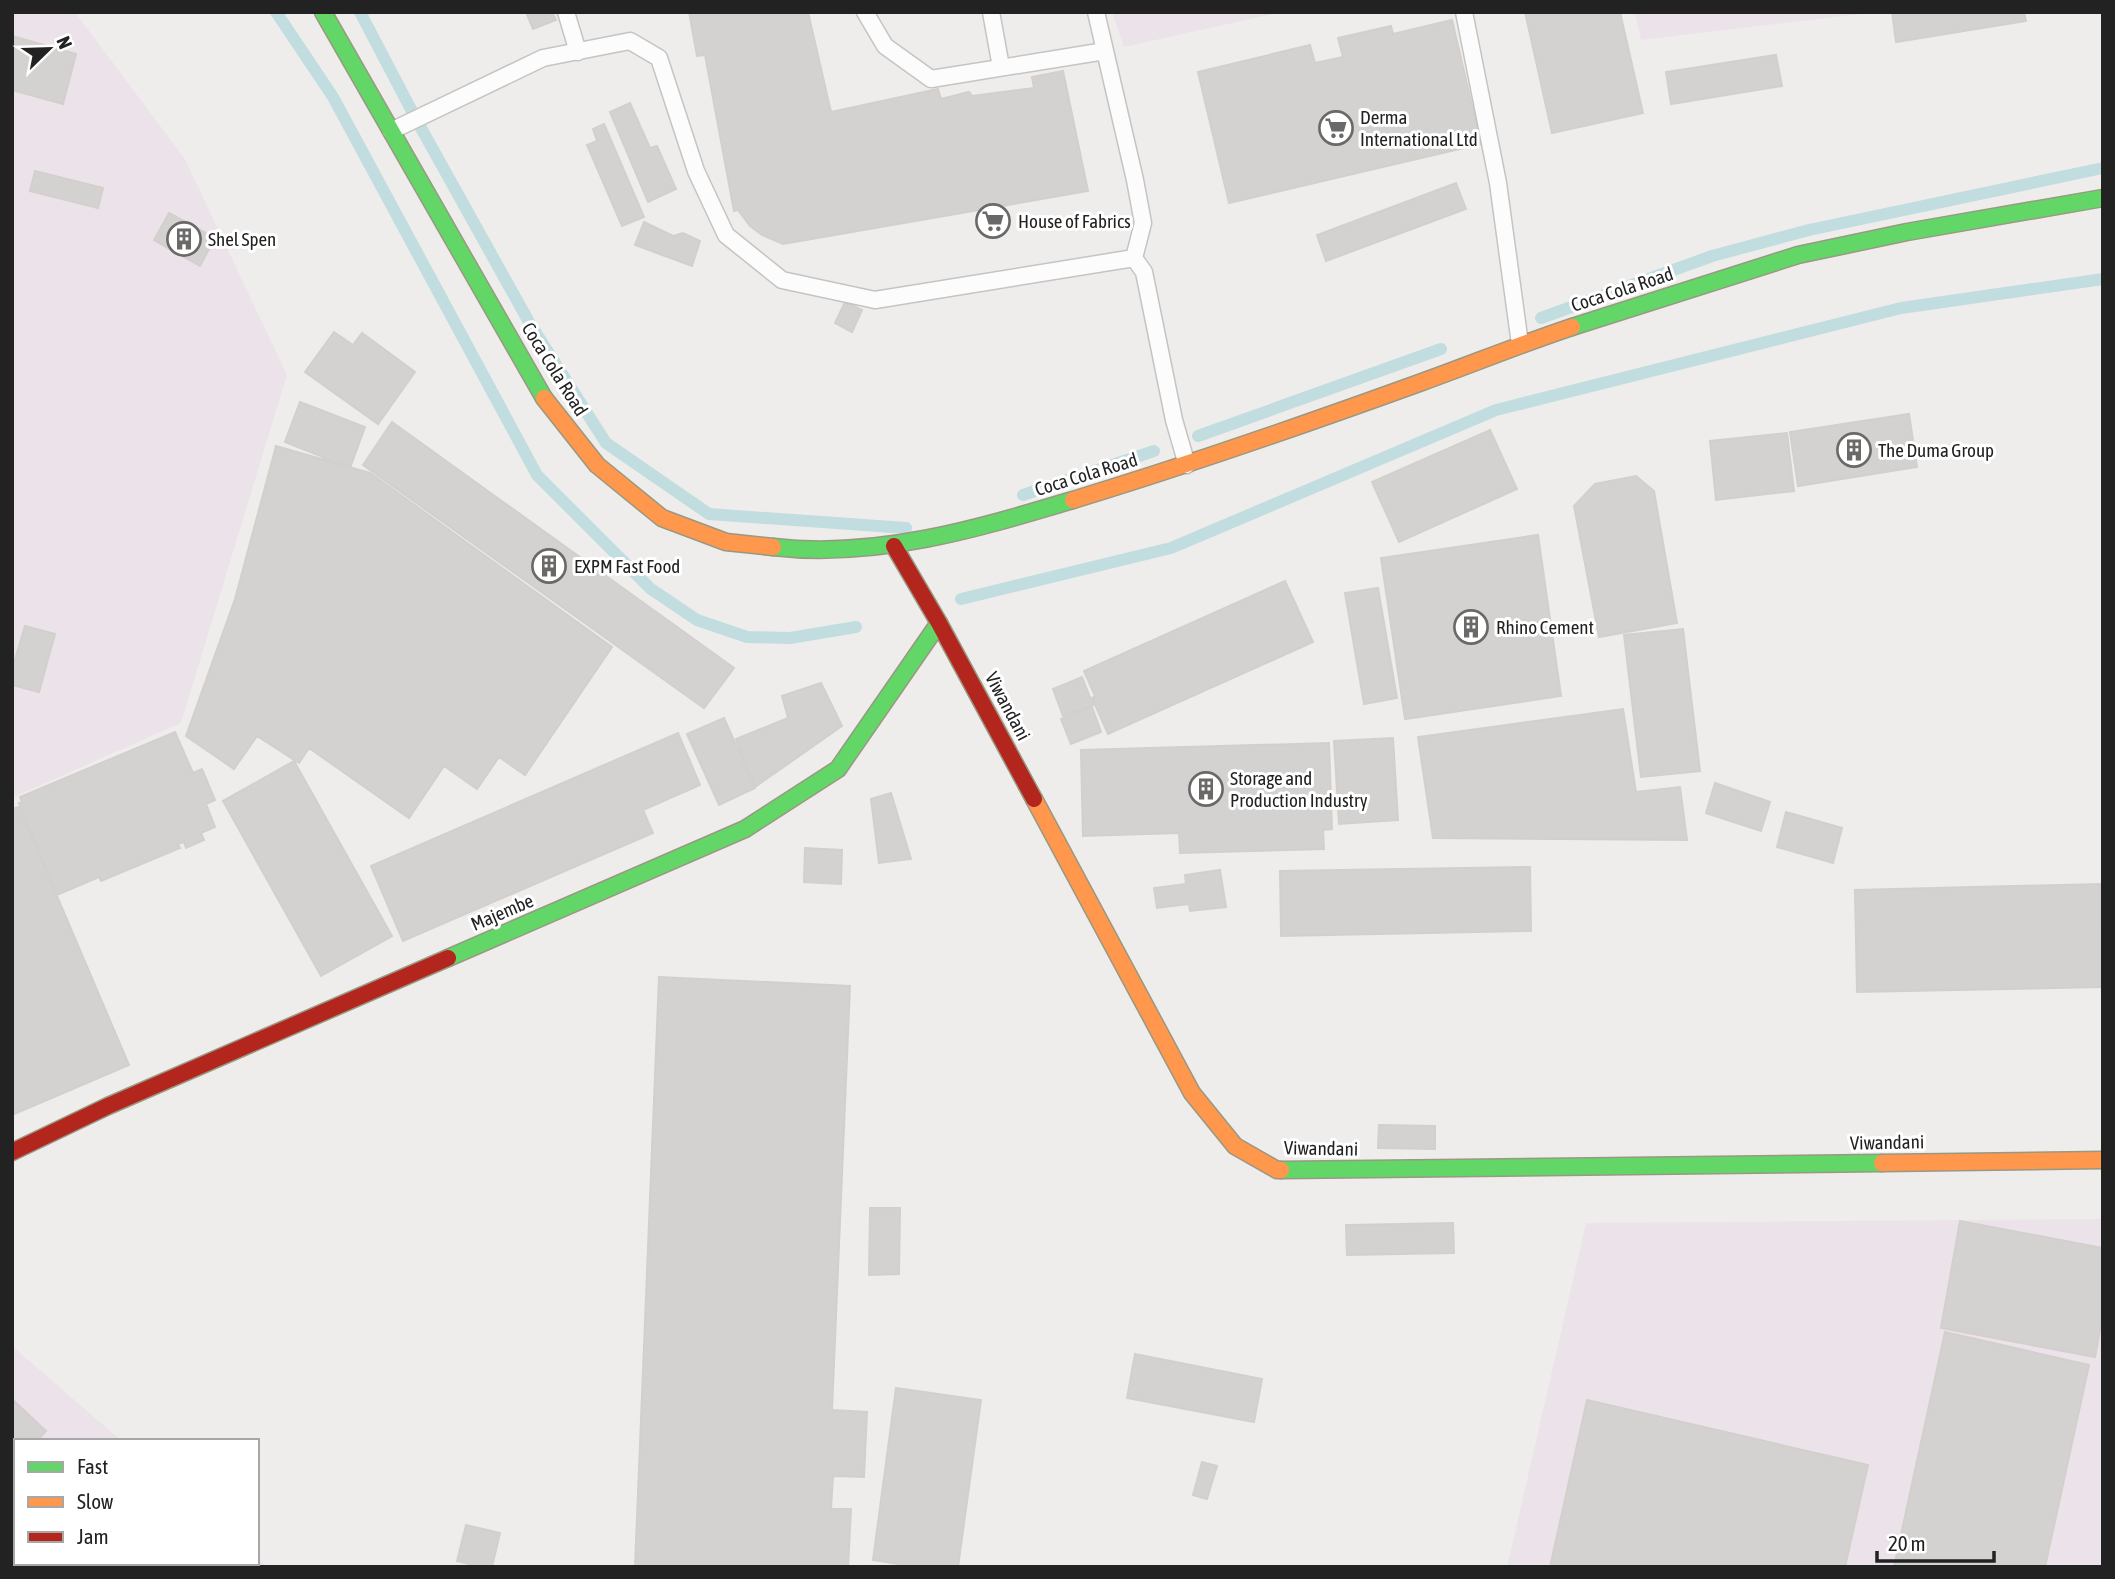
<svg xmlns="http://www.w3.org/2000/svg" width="2115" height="1579" font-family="'Asap Condensed',sans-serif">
  <rect width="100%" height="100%" fill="#efedeb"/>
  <!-- industrial -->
  <path fill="#ece3ea" d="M 12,12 L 75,12 L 185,159 L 287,375 L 181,723 L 12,798 Z
    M 1112,12 L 1282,12 L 1124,47 Z
    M 1635,12 L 1878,12 L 1641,40 Z
    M 2103,1219 L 2103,1567 L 1507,1567 L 1586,1223 Z
    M 12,1346 L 122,1441 L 16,1441 L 16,1563 L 257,1563 L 257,1558 L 267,1567 L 12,1567 Z"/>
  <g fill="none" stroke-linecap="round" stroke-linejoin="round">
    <!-- stream -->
    <path stroke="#c1dde0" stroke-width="12" d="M 276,12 L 333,97 L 537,475 L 651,589 L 697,620 L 747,637 L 790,638 L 856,627
      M 360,12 L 416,119 L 529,322 L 606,443 L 709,514 L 906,528
      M 1541,318 L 1712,256 L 1809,230 L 2103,168
      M 1198,436 L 1441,349
      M 1023,495 L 1154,451
      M 961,599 L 1171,548 L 1496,410 L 1901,308 L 2103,279"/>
  </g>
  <!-- building -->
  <path fill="#d4d2d0" stroke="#d2cfcc" stroke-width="2" d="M 526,12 L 552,12 L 556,20 L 533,29 Z
    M 689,12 L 808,12 L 831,112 L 938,89 L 941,99 L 969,92 L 972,96 L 1034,88 L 1032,77 L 1063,71 L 1088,191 L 783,244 L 762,235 L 750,226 L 738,210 L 734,211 L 705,55 L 697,56 Z
    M 1525,12 L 1620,12 L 1643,113 L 1552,133 Z
    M 1892,12 L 2024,12 L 2026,21 L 1896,42 Z
    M 1452,20 L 1481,144 L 1229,203 L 1198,72 L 1310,45 L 1315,63 L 1343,57 L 1338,38 L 1391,26 L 1393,34 Z
    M 12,36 L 76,54 L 63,104 L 12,90 Z
    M 1776,55 L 1782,86 L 1671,104 L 1666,72 Z
    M 630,103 L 650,148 L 657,146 L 676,189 L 648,202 L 610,112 Z
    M 604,124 L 644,217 L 622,226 L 587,145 L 597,141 L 593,129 Z
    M 35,171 L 103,188 L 98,208 L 30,191 Z
    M 1456,183 L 1466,209 L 1326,261 L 1317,235 Z
    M 169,213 L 215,238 L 200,266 L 154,240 Z
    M 644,222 L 673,236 L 683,233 L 700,241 L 692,266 L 635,245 Z
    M 845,302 L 862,310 L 852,332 L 835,323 Z
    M 334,332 L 353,345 L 362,333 L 415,372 L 378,424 L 305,372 Z
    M 300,402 L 365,427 L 350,468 L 285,442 Z
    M 1909,414 L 1917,467 L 1798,486 L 1790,432 Z
    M 392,422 L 734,668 L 704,708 L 363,465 Z
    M 1490,430 L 1517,489 L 1399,542 L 1372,482 Z
    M 1787,433 L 1794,491 L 1716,500 L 1710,441 Z
    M 276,446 L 370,473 L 612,647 L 525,775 L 499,757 L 477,789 L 444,766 L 409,818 L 309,748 L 299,763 L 257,736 L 234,769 L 186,736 L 235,599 Z
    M 1636,476 L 1654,491 L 1677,623 L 1599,637 L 1574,506 L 1595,484 Z
    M 1538,535 L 1561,696 L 1405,719 L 1381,558 Z
    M 1285,581 L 1313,642 L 1108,734 L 1092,698 L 1095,696 L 1084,671 Z
    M 1378,588 L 1397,698 L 1364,704 L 1345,593 Z
    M 25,626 L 55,634 L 39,692 L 12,685 L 12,670 Z
    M 1683,629 L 1700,771 L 1641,777 L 1624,635 Z
    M 1082,677 L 1093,705 L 1063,716 L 1053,689 Z
    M 821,683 L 842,726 L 755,787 L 736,739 L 788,718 L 782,696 Z
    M 1092,707 L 1101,732 L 1071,744 L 1061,719 Z
    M 1623,709 L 1636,792 L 1680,787 L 1687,840 L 1433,838 L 1418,737 Z
    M 724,718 L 755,788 L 719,805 L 687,734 Z
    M 175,732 L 193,773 L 202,769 L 215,800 L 206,804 L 215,827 L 201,833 L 204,840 L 186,848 L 184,842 L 178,844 L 180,848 L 101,881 L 99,877 L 57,895 L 19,803 L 22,802 L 20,797 Z
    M 678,733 L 700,785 L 643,810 L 653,833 L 403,941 L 371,866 Z
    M 1393,738 L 1398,820 L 1339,824 L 1334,741 Z
    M 1329,743 L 1332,829 L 1323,830 L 1324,849 L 1180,853 L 1179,833 L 1083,836 L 1081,750 Z
    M 294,761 L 392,936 L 321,976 L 223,801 Z
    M 1715,783 L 1770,802 L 1761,831 L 1706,813 Z
    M 891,793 L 911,859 L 879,863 L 871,799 Z
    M 19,807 L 129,1065 L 12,1115 L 12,809 Z
    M 1786,812 L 1842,828 L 1833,863 L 1777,847 Z
    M 805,848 L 842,850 L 841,884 L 804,882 Z
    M 1530,867 L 1531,931 L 1281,936 L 1280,871 Z
    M 1220,870 L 1226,907 L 1190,911 L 1189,904 L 1157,908 L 1154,888 L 1186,884 L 1185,875 Z
    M 2100,884 L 2103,987 L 1857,992 L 1855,890 Z
    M 659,977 L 850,986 L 832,1410 L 867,1412 L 864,1477 L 833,1476 L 831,1509 L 851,1509 L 848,1567 L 635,1567 Z
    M 1379,1125 L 1435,1126 L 1435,1149 L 1378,1148 Z
    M 870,1208 L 900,1208 L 899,1274 L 869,1275 Z
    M 1960,1221 L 2103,1248 L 2103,1314 L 2095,1357 L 1941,1328 Z
    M 1453,1223 L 1454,1253 L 1347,1255 L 1346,1225 Z
    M 1945,1332 L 2089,1365 L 2045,1567 L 1894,1567 Z
    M 1135,1354 L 1262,1379 L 1254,1422 L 1127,1398 Z
    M 896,1388 L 981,1400 L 958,1567 L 916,1567 L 873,1560 Z
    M 12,1399 L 46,1431 L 37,1441 L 16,1441 L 16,1464 L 12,1467 Z
    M 1587,1400 L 1868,1465 L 1845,1567 L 1550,1567 Z
    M 1202,1462 L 1217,1466 L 1207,1499 L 1193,1495 Z
    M 466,1525 L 500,1533 L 492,1567 L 481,1567 L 457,1561 Z
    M 12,1541 L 16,1542 L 16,1563 L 78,1563 L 85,1567 L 12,1567 Z
    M 183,1563 L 257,1563 L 261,1567 L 186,1567 Z"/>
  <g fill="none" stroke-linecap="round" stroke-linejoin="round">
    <!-- lane casing -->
    <g stroke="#c5c4c3" stroke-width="19">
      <path id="lane" d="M 566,12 L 578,52
        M 865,12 L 885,46 L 931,79 L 1105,51
        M 991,12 L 1001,67
        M 1096,12 L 1135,180 L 1143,223 L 1134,258
        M 1464,12 L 1498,183 L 1520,344
        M 391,131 L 543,58 L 630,41 L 659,58 L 696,171 L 726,235 L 782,280 L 875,300 L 1134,258 L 1144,272 L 1174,420 L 1187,465"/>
    </g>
    <!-- fast casing -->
    <g stroke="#999883" stroke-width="19">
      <path id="fast" d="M 323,12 L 544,398
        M 1572,327 L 1798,255 L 1907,232 L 2103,198
        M 773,547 C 876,559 976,529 1073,500
        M 448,958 L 745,829 L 838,769 L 939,623
        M 1281,1170 L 1882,1163"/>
    </g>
    <!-- slow casing -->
    <g stroke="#999883" stroke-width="19">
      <path id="slow" d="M 544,398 L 597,465 L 662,518 L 726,542 L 773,547
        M 1073,500 C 1191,464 1306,424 1422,382 C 1472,364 1521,344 1572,327
        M 1034,799 L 1192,1093 L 1235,1146 L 1277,1170 L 1281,1170
        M 1882,1163 L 2103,1160"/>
    </g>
    <!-- jam casing -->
    <g stroke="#999883" stroke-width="19">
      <path id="jam" d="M 894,546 L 939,623 L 1034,799
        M 12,1152 L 108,1106 L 448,958"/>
    </g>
    <!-- lane -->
    <use href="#lane" stroke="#fdfcfc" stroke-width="16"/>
    <!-- fast -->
    <use href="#fast" stroke="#63d668" stroke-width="16"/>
    <!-- slow -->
    <use href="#slow" stroke="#ff974d" stroke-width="16"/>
    <!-- jam -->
    <use href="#jam" stroke="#b3261e" stroke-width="16"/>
  </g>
  <!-- icons -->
  <defs>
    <g id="supermarket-ring" transform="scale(1.75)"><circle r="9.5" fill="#fff" stroke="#6a6968" stroke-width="1.5"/><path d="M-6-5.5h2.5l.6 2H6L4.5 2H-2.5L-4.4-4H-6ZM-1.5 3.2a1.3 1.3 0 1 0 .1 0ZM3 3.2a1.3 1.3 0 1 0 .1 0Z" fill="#6a6968"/></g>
    <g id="building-ring" transform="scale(1.75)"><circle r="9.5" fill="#fff" stroke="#6a6968" stroke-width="1.5"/><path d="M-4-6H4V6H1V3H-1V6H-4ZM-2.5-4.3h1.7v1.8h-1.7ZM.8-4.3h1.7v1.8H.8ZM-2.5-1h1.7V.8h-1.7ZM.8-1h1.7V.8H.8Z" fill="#6a6968"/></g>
  </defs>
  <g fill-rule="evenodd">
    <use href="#supermarket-ring" x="1336" y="128"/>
    <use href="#supermarket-ring" x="993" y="221"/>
    <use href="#building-ring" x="184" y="239"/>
    <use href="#building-ring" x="1854" y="450"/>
    <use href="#building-ring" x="549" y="566"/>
    <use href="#building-ring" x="1471" y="627"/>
    <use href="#building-ring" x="1206" y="789"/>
  </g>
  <g text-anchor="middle" stroke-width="6" stroke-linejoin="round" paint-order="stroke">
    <!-- poi labels -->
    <g font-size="19" fill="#222" stroke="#fff" text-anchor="start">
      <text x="1360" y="124">Derma<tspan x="1360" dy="22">International Ltd</tspan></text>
      <text x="1018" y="228">House of Fabrics</text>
      <text x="208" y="246">Shel Spen</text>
      <text x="1878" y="457">The Duma Group</text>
      <text x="574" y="573">EXPM Fast Food</text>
      <text x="1496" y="634">Rhino Cement</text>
      <text x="1230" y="785">Storage and<tspan x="1230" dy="22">Production Industry</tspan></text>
    </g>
    <!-- street labels -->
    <g font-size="19" fill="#222" stroke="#fff">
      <text transform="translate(1622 289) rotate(-18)" y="7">Coca Cola Road</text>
      <text transform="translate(555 369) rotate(58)" y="7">Coca Cola Road</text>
      <text transform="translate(1086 474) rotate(-17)" y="7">Coca Cola Road</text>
      <text transform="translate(1008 706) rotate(62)" y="7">Viwandani</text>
      <text transform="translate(502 912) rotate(-23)" y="7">Majembe</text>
      <text transform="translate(1887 1142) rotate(-1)" y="7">Viwandani</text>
      <text transform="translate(1321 1148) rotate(1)" y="7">Viwandani</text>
    </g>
  </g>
  <!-- border -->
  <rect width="2115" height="1579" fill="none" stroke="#222222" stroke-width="28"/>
  <!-- legend -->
  <rect x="14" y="1439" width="245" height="126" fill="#ffffff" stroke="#a7a7a7" stroke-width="2"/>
  <rect x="28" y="1462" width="35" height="10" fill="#63d668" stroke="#a7a7a7" stroke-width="2"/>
  <text x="77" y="1474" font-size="21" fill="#222222">Fast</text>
  <rect x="28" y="1497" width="35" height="10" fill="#ff974d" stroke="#a7a7a7" stroke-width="2"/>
  <text x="77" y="1509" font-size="21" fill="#222222">Slow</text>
  <rect x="28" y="1532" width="35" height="10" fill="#b3261e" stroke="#a7a7a7" stroke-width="2"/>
  <text x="77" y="1544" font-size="21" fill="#222222">Jam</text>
  <!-- north arrow -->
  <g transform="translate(49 49) rotate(67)" stroke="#ffffff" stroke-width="5" paint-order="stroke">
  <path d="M0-5L12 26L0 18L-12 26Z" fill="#222222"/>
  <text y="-10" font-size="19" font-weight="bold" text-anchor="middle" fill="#222222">N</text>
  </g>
  <!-- scale -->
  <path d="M1877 1551v10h117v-10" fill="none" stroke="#222222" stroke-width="3.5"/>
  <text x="1888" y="1551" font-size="21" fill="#222222" stroke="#ffffff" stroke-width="5" paint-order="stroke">20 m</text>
</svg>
